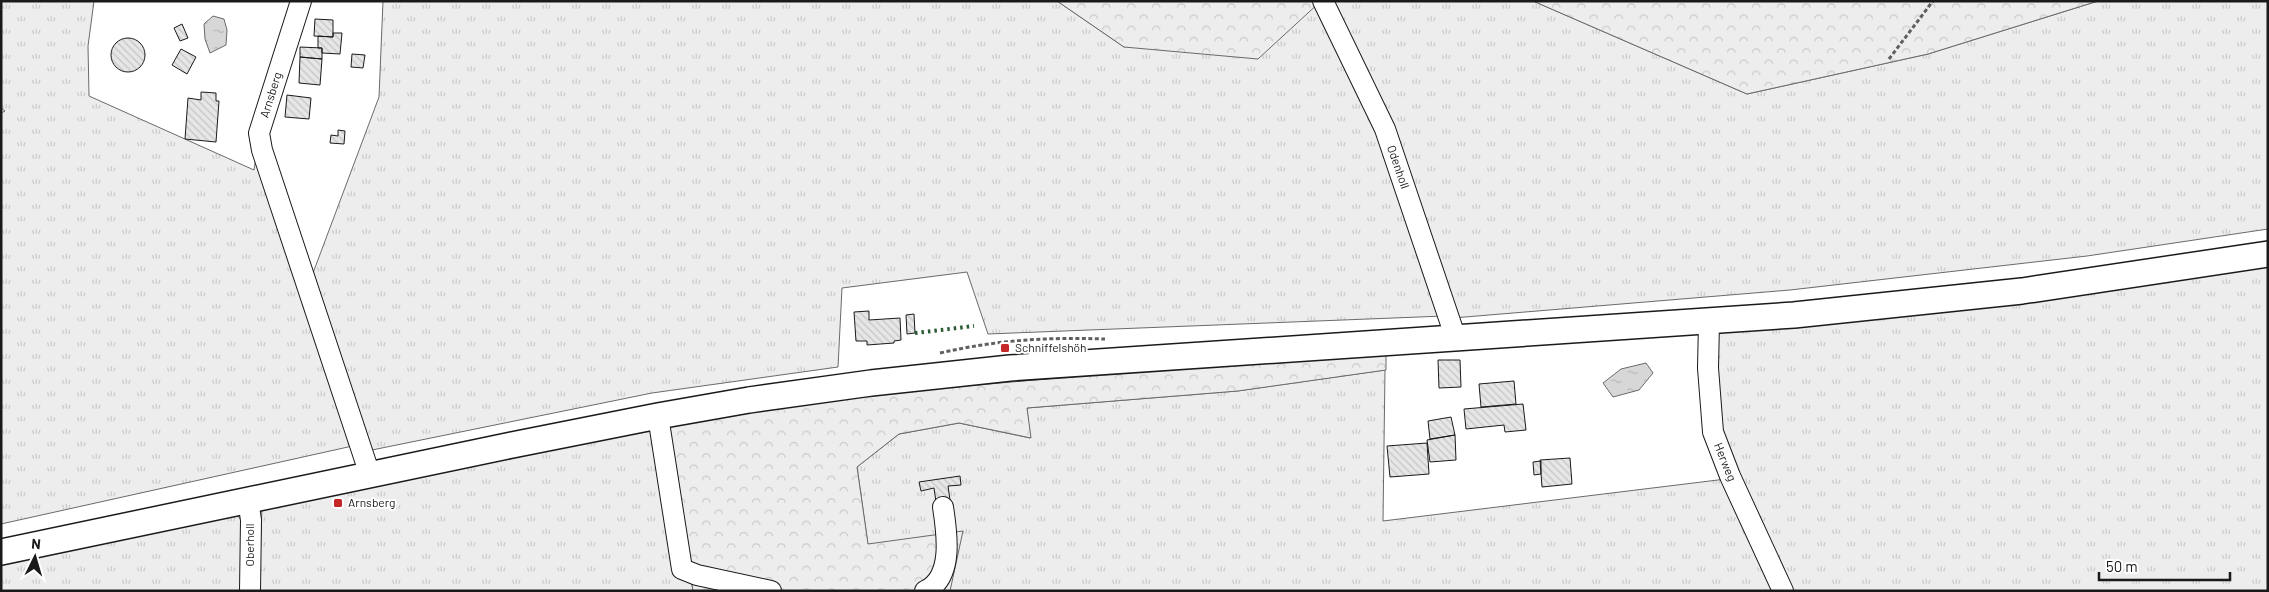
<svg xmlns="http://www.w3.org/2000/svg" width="2269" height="592" font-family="Barlow,sans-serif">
  <defs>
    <pattern id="grass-tufts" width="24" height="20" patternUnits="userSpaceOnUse" patternTransform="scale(1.25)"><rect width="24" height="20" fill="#ededed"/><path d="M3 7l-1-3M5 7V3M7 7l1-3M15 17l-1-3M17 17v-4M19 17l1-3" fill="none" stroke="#cbcbcb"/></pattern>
    <pattern id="forest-crowns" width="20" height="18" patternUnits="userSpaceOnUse" patternTransform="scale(1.25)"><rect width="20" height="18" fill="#ededed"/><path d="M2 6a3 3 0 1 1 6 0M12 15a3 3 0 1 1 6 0" fill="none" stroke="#cbcbcb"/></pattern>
    <pattern id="water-ripples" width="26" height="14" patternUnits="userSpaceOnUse" patternTransform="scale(1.25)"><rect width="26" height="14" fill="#d7d7d7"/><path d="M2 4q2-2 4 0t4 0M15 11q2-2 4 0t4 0" fill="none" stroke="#b8b8b8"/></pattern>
    <pattern id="building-back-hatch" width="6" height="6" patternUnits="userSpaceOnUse" patternTransform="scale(1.25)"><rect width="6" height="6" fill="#e6e6e6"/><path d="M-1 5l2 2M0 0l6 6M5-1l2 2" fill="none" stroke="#c5c5c5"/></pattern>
  </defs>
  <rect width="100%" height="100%" fill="#fff"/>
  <!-- grass -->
  <path fill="url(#grass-tufts)" stroke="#6a6a6a" d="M 1,1 L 94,1 L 88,46 L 89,96 L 254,170 L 257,150 L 357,445 L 1,524 L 1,113 L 5,111 L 1,108 Z
    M 383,1 L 1057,1 L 1124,47 L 1320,2 L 1382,130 L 1444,316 L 988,334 L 967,272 L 842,288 L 838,367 L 652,393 L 372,450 L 310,281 L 379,97 Z
    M 1325,1 L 1533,1 L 1747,94 L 1928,54 L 2098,1 L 2268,1 L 2268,229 L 2087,256 L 1790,290 L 1453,318 Z
    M 2268,262 L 2268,591 L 1791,591 L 1735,476 L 1722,428 L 1711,333 Z
    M 1385,370 L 1383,521 L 1726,479 L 1778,591 L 950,591 L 868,545 L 857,467 L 899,434 L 959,423 L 1030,438 L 1027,408 L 1237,391 Z
    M 666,420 L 693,591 L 258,591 L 262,509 Z
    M 237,515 L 244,524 L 245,591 L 1,591 L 1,559 Z"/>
  <!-- forest -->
  <path fill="url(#forest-crowns)" stroke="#6a6a6a" d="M 1057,1 L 1321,1 L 1258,59 L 1124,47 Z
    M 1533,1 L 2098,1 L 1928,54 L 1747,94 Z
    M 1386,349 L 1386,370 L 1238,391 L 1027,408 L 1031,438 L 959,423 L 899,434 L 857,467 L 868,544 L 963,531 L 950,591 L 693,591 L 666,420 L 864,395 Z"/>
  <!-- water -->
  <path fill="url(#water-ripples)" stroke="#6a6a6a" d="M 213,16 L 224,19 L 227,30 L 226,45 L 210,53 L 205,39 L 204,24 Z
    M 1646,363 L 1653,373 L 1639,390 L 1613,397 L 1603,383 L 1621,369 Z"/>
  <!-- building -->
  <path fill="url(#building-back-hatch)" stroke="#1a1a1a" d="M 315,19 L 333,20 L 333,37 L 314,36 Z
    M 182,24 L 188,38 L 180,41 L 174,28 Z
    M 333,33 L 342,33 L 340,54 L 322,53 L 322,48 L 318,48 L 318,36 L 333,37 Z
    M111 55a17 17 0 1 1 34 0a17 17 0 1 1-34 0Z
    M 300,47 L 322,48 L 322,59 L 300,57 Z
    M 181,49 L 196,57 L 187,74 L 172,65 Z
    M 352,54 L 365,55 L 363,68 L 351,67 Z
    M 300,57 L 322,59 L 320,85 L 299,83 Z
    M 201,92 L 216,93 L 216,101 L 219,101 L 216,142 L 185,139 L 188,98 L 201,100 Z
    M 287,95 L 311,98 L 309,119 L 285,117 Z
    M 338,130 L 345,131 L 344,144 L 330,143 L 331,135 L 338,136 Z
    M 869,311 L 869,320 L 900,318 L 901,340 L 894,341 L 894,343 L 867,345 L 867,341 L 856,341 L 854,312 Z
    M 914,314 L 915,333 L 907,334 L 906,315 Z
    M 1438,360 L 1460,360 L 1461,387 L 1439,388 Z
    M 1514,381 L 1516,404 L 1481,407 L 1479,384 Z
    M 1523,404 L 1526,430 L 1505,432 L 1504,425 L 1466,429 L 1464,409 Z
    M 1451,417 L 1455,435 L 1430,439 L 1428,421 Z
    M 1455,435 L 1456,460 L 1430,462 L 1427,440 Z
    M 1427,443 L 1429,474 L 1390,477 L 1387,446 Z
    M 1570,458 L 1572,484 L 1542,487 L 1540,460 Z
    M 1541,461 L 1541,474 L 1534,475 L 1533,462 Z
    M 960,476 L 961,485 L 948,486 L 950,500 L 936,502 L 934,488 L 921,491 L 919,482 Z"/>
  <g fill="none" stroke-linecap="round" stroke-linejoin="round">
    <!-- minor casing -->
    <g stroke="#1a1a1a" stroke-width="22">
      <path id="minor" d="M 301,1 L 259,133 L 262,150 L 370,475
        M 1323,1 L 1385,129 L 1456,339
        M 1709,322 L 1708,368 L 1713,432 L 1730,476 L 1783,591
        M 658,416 L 682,569 L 697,575 L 771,591
        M 248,500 L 251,520 L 250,591
        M 925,591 C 954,578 947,533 943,507"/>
    </g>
    <!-- major casing -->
    <g stroke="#1a1a1a" stroke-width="28">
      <path id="major" d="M 1,552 L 512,445 L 658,416 L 749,400 L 871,383 L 1010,368 L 1794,315 L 2022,291 L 2268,254"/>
    </g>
    <!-- path -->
    <path stroke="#5f5f5f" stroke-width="3" stroke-dasharray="4 2.5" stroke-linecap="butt" d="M 1889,59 L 1933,1
      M 940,353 C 997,340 1046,337 1105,339"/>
    <!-- minor -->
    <use href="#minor" stroke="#fff" stroke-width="20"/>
    <!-- major -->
    <use href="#major" stroke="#fff" stroke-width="25"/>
    <!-- hedge -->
    <path stroke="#2b5a34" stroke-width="4" stroke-dasharray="2.5 4" stroke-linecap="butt" d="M 915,333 L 974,326"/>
  </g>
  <!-- markers -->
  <g fill="#c62828" stroke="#fff" stroke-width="2">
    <rect x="1000" y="343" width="10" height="10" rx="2.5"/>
    <rect x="333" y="498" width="10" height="10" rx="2.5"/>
  </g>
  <g text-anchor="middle" stroke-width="4" stroke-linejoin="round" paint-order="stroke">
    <!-- street labels -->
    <g font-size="12" fill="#1a1a1a" stroke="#fff">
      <text transform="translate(271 95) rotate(-73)" y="4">Arnsberg</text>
      <text transform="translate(1398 167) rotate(71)" y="4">Odenholl</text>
      <text transform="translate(1725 462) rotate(68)" y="4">Herweg</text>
      <text transform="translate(250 545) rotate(-90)" y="4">Oberholl</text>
    </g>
    <!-- poi labels -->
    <g font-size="12" fill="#1a1a1a" stroke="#fff" text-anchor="start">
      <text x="1015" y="352">Schniffelshöh</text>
      <text x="348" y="507">Arnsberg</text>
    </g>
  </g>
  <!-- border -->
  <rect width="2269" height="592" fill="none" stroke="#1a1a1a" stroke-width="5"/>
  <!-- north arrow -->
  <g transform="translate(35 557) rotate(5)" stroke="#ffffff" stroke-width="4" paint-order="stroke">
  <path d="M0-4L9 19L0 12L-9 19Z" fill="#1a1a1a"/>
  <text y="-8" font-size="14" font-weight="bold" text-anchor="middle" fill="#1a1a1a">N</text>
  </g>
  <!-- scale -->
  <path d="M2099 572v8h131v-8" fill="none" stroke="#1a1a1a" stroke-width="2.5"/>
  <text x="2106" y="572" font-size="15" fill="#1a1a1a" stroke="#ffffff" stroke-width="4" paint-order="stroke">50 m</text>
</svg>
